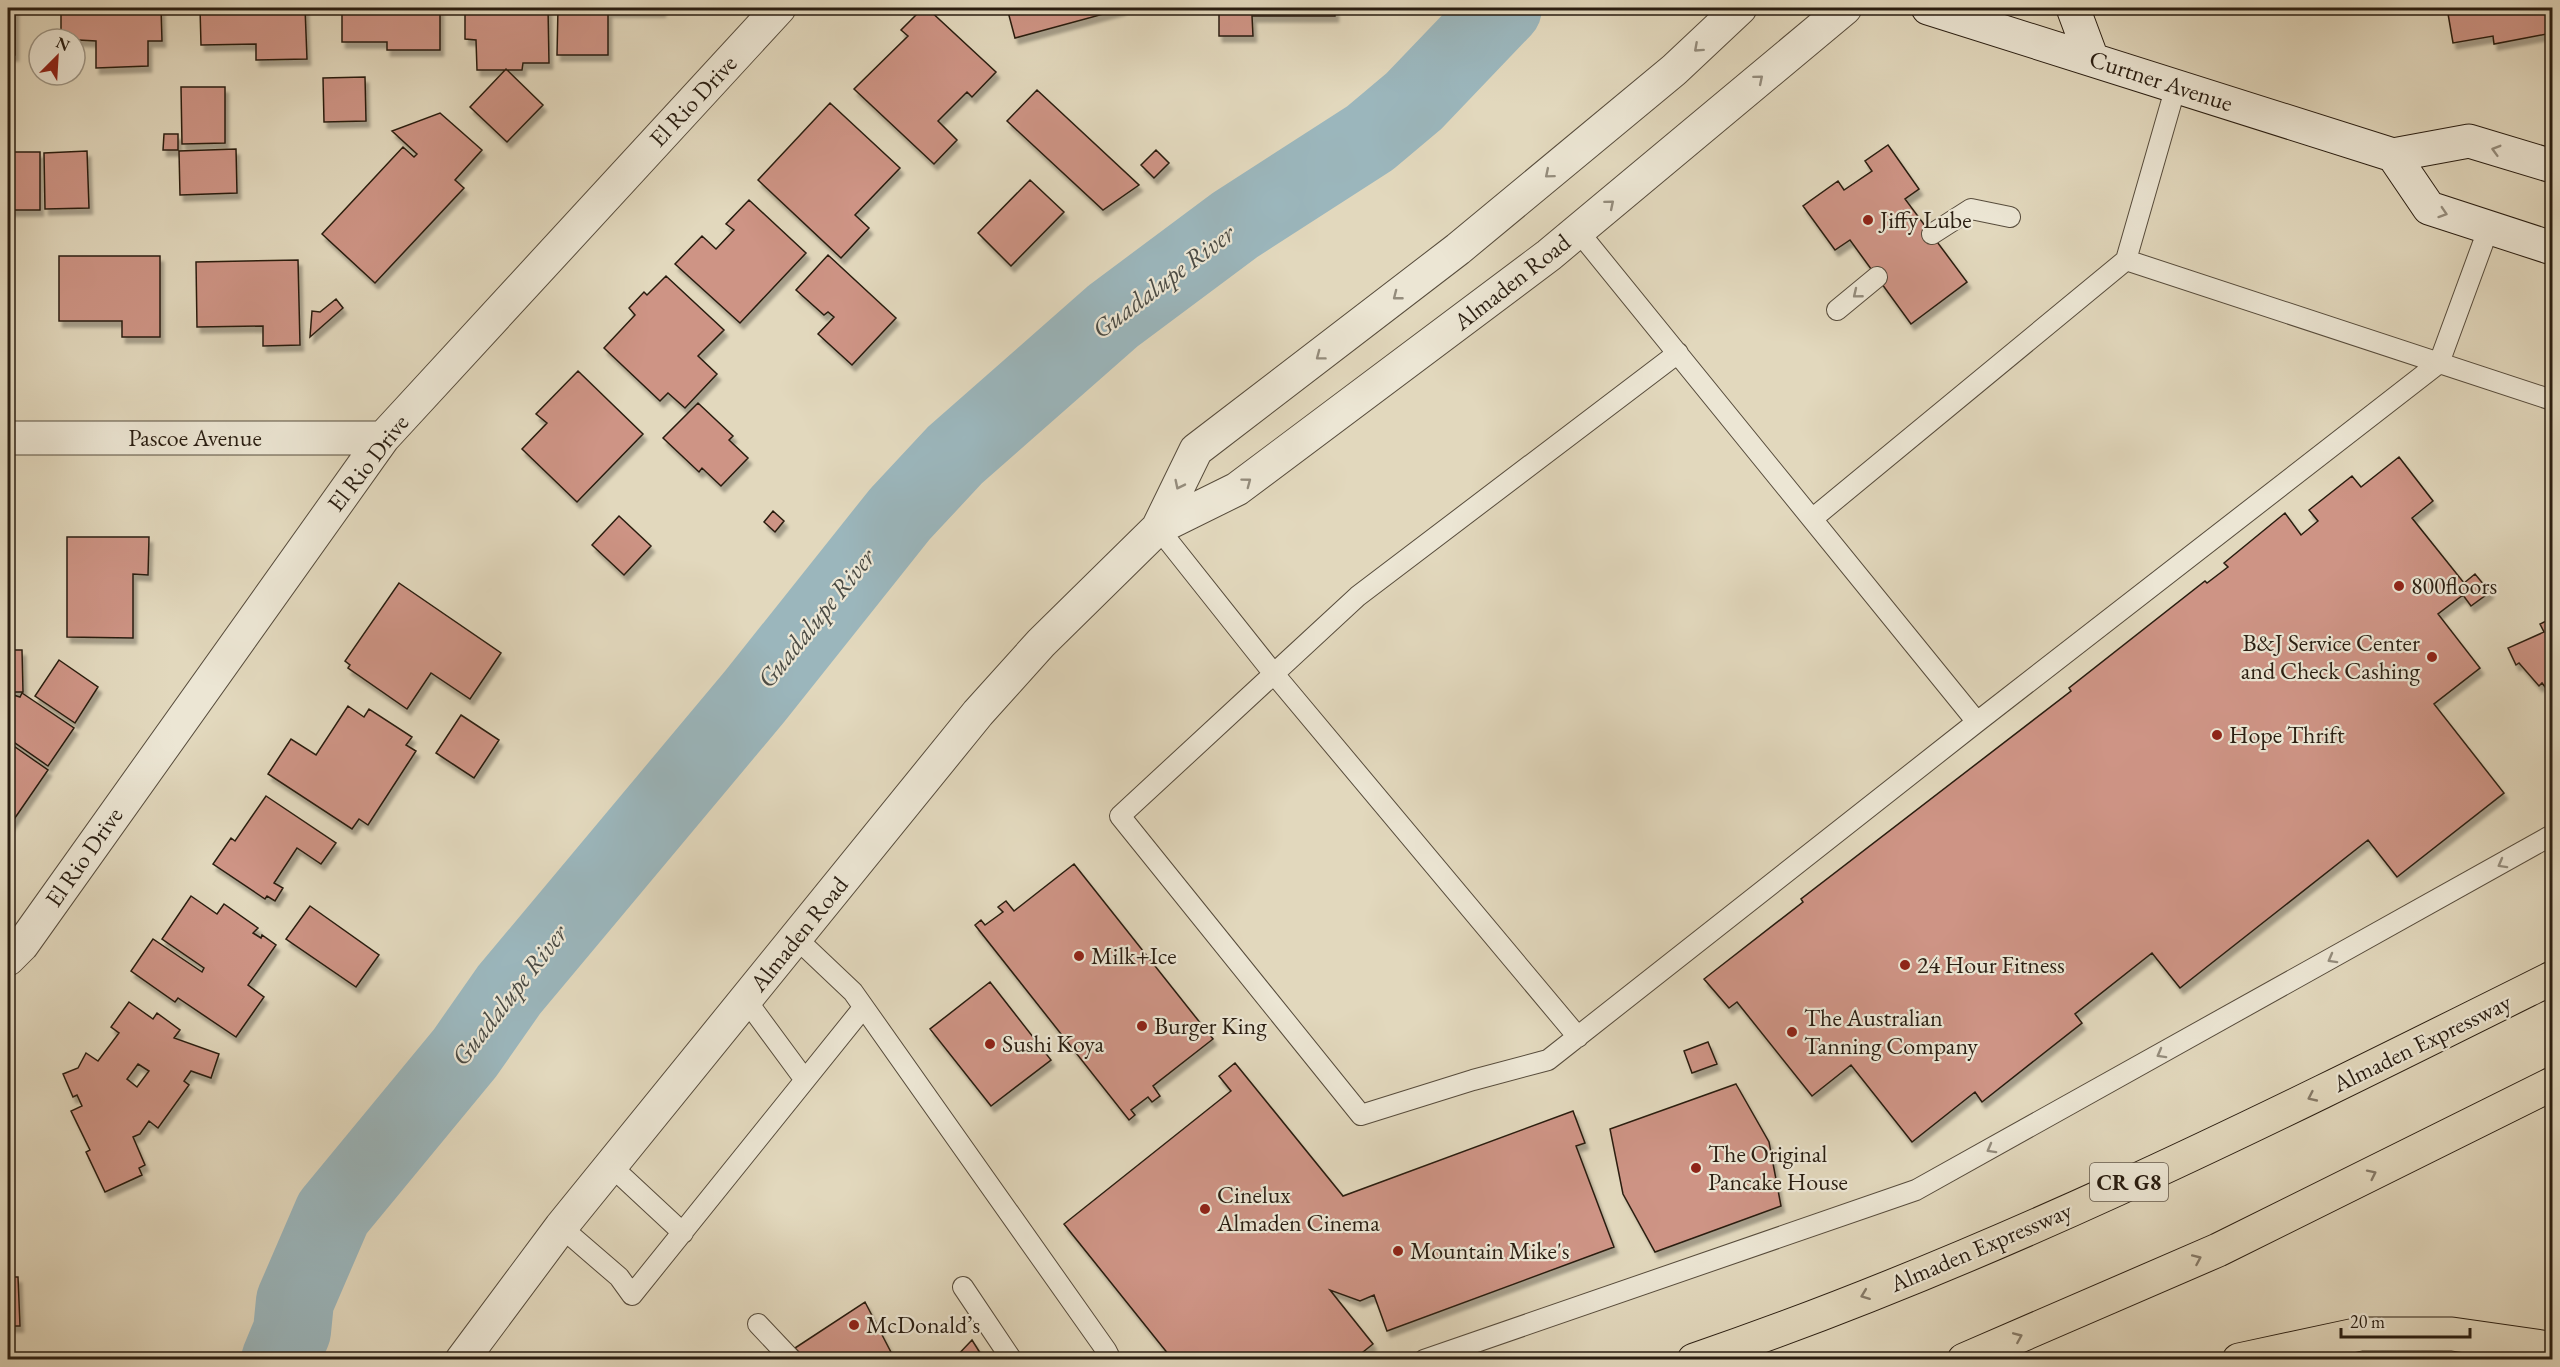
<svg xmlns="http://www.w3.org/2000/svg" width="2560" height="1367" font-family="'EB Garamond',serif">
  <defs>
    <filter id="shadow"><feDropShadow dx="3.5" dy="6" stdDeviation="1.5" flood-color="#0004"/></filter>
  </defs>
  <rect width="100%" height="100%" fill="#e2d8bd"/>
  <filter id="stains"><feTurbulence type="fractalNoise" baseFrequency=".00333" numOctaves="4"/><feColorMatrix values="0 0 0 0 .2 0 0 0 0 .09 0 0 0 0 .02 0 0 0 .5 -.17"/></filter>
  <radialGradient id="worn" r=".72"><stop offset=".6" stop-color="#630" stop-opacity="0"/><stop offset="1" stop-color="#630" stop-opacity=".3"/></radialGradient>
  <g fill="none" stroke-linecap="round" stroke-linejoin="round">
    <!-- river -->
    <path stroke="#9bb6bc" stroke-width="78" d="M 280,1360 L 292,1331 L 295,1301 L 333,1213 L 465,1053 L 509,990 L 755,696 L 900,514 L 955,455 L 1113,316 L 1235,225 L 1370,138 L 1414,101 L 1503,8"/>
  </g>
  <!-- building -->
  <path fill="#ce9485" stroke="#291d11" stroke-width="1.5" fill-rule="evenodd" filter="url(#shadow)" d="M 8,8 L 15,8 L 15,55 L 8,55 Z
    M 61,8 L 161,8 L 162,41 L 148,41 L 148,66 L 96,68 L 96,41 L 61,39 Z
    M 200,8 L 305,8 L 307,59 L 256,60 L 256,44 L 201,45 Z
    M 342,8 L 440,8 L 440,50 L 387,50 L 387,42 L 342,42 Z
    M 465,8 L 548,8 L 549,63 L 523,63 L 522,70 L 477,70 L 476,40 L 465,39 Z
    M 558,8 L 662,8 L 662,11 L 608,11 L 608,55 L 557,55 Z
    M 923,8 L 927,8 L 996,72 L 972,97 L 967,92 L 938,121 L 957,140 L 934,164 L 854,89 L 908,36 L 901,30 Z
    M 1007,8 L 1122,8 L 1122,9 L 1015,38 Z
    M 1219,8 L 1335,8 L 1335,16 L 1252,16 L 1253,36 L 1219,36 Z
    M 2447,8 L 2552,8 L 2552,33 L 2494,44 L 2493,36 L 2453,43 Z
    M 506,69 L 543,105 L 507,142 L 470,107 Z
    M 365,77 L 366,121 L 324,122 L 323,78 Z
    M 181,87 L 225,87 L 225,143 L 182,144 Z
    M 1037,90 L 1139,185 L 1103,210 L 1007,121 Z
    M 830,103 L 900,168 L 855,215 L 869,228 L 841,258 L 758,180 Z
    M 440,113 L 482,150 L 455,180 L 464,188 L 375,283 L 322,234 L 403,147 L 414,157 L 417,154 L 392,131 Z
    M 164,134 L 178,134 L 178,150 L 163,150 Z
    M 1888,145 L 1919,189 L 1905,199 L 1967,282 L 1911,324 L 1850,240 L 1835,250 L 1803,206 L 1838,181 L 1844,190 L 1872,171 L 1865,161 Z
    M 236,149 L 237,193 L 180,195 L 179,151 Z
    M 1156,150 L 1169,163 L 1154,178 L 1141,165 Z
    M 87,151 L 89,208 L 45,209 L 44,153 Z
    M 8,152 L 40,152 L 40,210 L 8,210 Z
    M 1030,180 L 1064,212 L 1011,266 L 978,233 Z
    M 749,200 L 806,253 L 740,323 L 675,264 L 702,236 L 716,249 L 734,230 L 726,224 Z
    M 828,255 L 896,318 L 852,365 L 818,334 L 834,317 L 828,312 L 824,315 L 796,290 Z
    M 59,256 L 160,256 L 160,337 L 122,337 L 122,321 L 59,321 Z
    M 298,260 L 300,345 L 263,346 L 263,326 L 197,327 L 196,262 Z
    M 666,276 L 724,330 L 698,356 L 717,374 L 685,408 L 668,393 L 660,401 L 604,348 L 635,315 L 629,308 L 644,292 L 647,295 Z
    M 336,299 L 343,308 L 310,337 L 312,311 L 320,312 Z
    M 578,371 L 643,434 L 577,502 L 522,449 L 547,423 L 536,414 Z
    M 698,403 L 733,436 L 729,440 L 748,458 L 721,486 L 702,468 L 699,472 L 663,438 Z
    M 2399,457 L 2433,501 L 2412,518 L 2464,583 L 2475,574 L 2490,592 L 2471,606 L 2463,595 L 2438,614 L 2480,668 L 2434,704 L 2504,793 L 2397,877 L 2368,840 L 2180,988 L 2152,953 L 2075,1014 L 2082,1023 L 1982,1102 L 1975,1092 L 1912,1142 L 1851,1065 L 1812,1096 L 1737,1002 L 1729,1008 L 1704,979 L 1803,902 L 1801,899 L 2071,691 L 2069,688 L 2205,581 L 2207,583 L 2228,567 L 2224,563 L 2285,513 L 2301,535 L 2318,521 L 2309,510 L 2352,476 L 2361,487 Z
    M 773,511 L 784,521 L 775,532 L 764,522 Z
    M 619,516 L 651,546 L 624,575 L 592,545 Z
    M 67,537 L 149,537 L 148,575 L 133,574 L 133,638 L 67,637 Z
    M 399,583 L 501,653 L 470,699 L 431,673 L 407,709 L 348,668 L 350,665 L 345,661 Z
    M 2552,618 L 2552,696 L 2542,683 L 2539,686 L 2519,663 L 2516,665 L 2508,648 L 2544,632 L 2540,624 Z
    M 8,650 L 22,650 L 23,692 L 8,692 Z
    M 59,660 L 98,687 L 75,723 L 35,696 Z
    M 22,693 L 74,728 L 48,766 L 8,738 L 8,698 L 10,694 L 20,697 Z
    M 348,706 L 364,717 L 369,709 L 412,737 L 406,745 L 416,751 L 368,825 L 359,819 L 352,829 L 268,774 L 291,739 L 316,755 Z
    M 461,715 L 499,740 L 474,778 L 436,753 Z
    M 8,742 L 48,770 L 8,828 Z
    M 266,796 L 336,843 L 321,864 L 297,848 L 274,883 L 283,888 L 275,901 L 267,896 L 265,899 L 213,864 L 231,838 L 235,841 Z
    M 1074,864 L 1213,1039 L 1153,1086 L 1160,1096 L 1152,1102 L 1148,1097 L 1131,1110 L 1135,1115 L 1129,1120 L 975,925 L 981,920 L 985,925 L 1003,912 L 998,907 L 1006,901 L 1014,911 Z
    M 191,896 L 217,914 L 224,904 L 258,928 L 253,933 L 261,938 L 262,935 L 276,945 L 248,985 L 264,997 L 236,1037 L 178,998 L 175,1002 L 131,971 L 153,939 L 202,972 L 204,968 L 162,939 Z
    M 310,906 L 379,955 L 356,987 L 286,939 Z
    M 990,982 L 1051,1060 L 991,1106 L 930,1029 Z
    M 129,1002 L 153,1019 L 157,1013 L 180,1030 L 174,1038 L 219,1054 L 211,1078 L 191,1071 L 184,1081 L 189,1085 L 158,1128 L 149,1121 L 140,1134 L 133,1137 L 145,1165 L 139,1168 L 142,1175 L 105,1192 L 86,1152 L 90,1150 L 71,1111 L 82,1106 L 77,1095 L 73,1097 L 63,1074 L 78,1068 L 86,1053 L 98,1061 L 119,1033 L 111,1027 ZM 138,1064 L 149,1071 L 137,1087 L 127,1079 Z
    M 1708,1042 L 1717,1064 L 1692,1073 L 1684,1051 Z
    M 1235,1063 L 1343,1196 L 1573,1111 L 1585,1143 L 1576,1146 L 1614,1247 L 1387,1331 L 1374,1295 L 1360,1301 L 1330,1290 L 1373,1344 L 1353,1360 L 1173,1360 L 1064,1224 L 1231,1091 L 1219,1076 Z
    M 1736,1084 L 1769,1142 L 1781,1206 L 1655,1252 L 1623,1194 L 1610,1129 Z
    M 8,1277 L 18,1277 L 20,1326 L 8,1326 Z
    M 865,1302 L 895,1360 L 806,1360 L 795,1348 Z
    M 972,1340 L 982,1356 L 988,1354 L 994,1355 L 996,1360 L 953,1360 Z"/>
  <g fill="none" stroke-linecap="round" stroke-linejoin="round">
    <!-- service casing -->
    <g stroke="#574c3c" stroke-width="22">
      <path id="service" d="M 1578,231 L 1977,722
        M 1932,234 L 1971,209 L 2010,217
        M 2126,260 L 2552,400
        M 1837,310 L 1877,277
        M 1678,353 L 1358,596 L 1120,816 L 1361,1115 L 1473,1080 L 1548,1060 L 1977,722 L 2439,363 L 2489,227
        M 1812,519 L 2126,260 L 2176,86
        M 1158,528 L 1274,674 L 1578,1037
        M 796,938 L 853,992 L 1106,1350 L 1111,1360
        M 746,1000 L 805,1080
        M 611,1166 L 683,1233
        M 561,1227 L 619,1277 L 632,1295 L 863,1008
        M 963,1287 L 1012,1360
        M 758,1324 L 792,1360
        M 1424,1360 L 1916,1190 L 2552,835"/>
    </g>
    <!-- minor casing -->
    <g stroke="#574c3c" stroke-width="35">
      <path id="minor" d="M 8,438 L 383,438
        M 8,959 L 22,945 L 383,438 L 779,8"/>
    </g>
    <!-- tertiary casing -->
    <g stroke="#574c3c" stroke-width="35">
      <path id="tertiary" d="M 1158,528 L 1196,450 L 1458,249 L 1674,70 L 1740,8
        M 462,1360 L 561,1227 L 978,713 L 1041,643 L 1158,528 L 1237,489 L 1549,255 L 1845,8"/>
    </g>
    <!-- secondary casing -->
    <g stroke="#291d11" stroke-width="35">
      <path id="secondary" d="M 1928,8 L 2393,155 L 2469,141 L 2552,166
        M 2073,8 L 2092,59
        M 2393,155 L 2429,208 L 2552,248"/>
    </g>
    <!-- primary casing -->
    <g stroke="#291d11" stroke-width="35">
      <path id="primary" d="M 1694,1360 C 1991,1259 2273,1117 2552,978
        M 1964,1360 L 2218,1250 L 2552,1084
        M 2239,1360 L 2360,1334 L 2452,1334 L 2542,1347 L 2552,1351"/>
    </g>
    <!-- service -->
    <use href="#service" stroke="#ece6d4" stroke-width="20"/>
    <!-- minor -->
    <use href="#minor" stroke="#ece6d4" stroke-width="33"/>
    <!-- tertiary -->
    <use href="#tertiary" stroke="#ece6d4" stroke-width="33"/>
    <!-- secondary -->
    <use href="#secondary" stroke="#ece6d4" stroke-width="33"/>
    <!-- primary -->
    <use href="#primary" stroke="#e2d8bd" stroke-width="33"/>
  </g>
  <!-- one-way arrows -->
  <defs><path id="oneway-chevron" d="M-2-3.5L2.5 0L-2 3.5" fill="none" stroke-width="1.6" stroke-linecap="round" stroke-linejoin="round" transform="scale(1.5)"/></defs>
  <g stroke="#948c7c">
    <use href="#oneway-chevron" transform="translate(1698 48) rotate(138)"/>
    <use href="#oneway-chevron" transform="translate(1759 79) rotate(-40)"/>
    <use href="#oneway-chevron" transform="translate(2496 150) rotate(-164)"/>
    <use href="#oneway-chevron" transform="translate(1549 174) rotate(140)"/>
    <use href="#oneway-chevron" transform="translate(1610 204) rotate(-40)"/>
    <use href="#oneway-chevron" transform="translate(2443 213) rotate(18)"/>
    <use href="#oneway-chevron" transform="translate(1857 294) rotate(141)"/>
    <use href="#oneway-chevron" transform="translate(1397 296) rotate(142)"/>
    <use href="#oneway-chevron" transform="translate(1320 356) rotate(143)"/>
    <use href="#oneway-chevron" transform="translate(1247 482) rotate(-37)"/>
    <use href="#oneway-chevron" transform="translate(1179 485) rotate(116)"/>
    <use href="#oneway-chevron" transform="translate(2502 864) rotate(151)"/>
    <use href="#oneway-chevron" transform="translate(2332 959) rotate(151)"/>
    <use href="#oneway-chevron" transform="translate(2161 1054) rotate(151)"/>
    <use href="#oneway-chevron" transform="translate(1991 1149) rotate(151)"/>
  </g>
  <g stroke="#867a67">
    <use href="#oneway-chevron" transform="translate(2312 1097) rotate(155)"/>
    <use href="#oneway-chevron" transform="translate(2372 1174) rotate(-26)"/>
    <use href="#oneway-chevron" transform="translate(2197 1259) rotate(-24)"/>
    <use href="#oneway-chevron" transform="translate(1865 1295) rotate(159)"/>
    <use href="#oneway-chevron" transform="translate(2018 1337) rotate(-23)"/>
  </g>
  <!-- markers -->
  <g fill="#8f2418" stroke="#ece6d4" stroke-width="2">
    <circle cx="1868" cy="220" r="6"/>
    <circle cx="2399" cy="586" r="6"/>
    <circle cx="2432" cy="657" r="6"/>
    <circle cx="2217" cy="735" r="6"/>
    <circle cx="1079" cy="956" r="6"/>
    <circle cx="1905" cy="965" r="6"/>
    <circle cx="1142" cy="1026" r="6"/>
    <circle cx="1792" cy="1032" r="6"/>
    <circle cx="990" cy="1044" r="6"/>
    <circle cx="1696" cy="1168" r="6"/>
    <circle cx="1205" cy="1209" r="6"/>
    <circle cx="1398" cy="1251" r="6"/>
    <circle cx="854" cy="1325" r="6"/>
  </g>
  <g text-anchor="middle" stroke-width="4.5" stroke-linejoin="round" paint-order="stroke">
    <!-- shield labels -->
    <rect fill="#ece6d4" stroke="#64594c" stroke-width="1.5" x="2090" y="1163" width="78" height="38" rx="4.5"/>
    <g font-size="22" font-weight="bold" fill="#291d11">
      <text x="2129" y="1190">CR G8</text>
    </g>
    <!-- street labels -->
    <g font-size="24" fill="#291d11" stroke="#ece6d4">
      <text transform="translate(2161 81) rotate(18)" y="8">Curtner Avenue</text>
      <text transform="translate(693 101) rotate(-47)" y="8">El Rio Drive</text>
      <text transform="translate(1512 282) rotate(-38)" y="8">Almaden Road</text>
      <text x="195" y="446">Pascoe Avenue</text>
      <text transform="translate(368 463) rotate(-52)" y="8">El Rio Drive</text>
      <text transform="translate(84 857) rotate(-55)" y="8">El Rio Drive</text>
      <text transform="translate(799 934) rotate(-51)" y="8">Almaden Road</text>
      <text transform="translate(2422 1043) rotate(-26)" y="8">Almaden Expressway</text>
      <text transform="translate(1981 1247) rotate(-23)" y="8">Almaden Expressway</text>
    </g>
    <!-- poi labels -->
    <g font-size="24" fill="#291d11" stroke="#ece6d4" text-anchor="start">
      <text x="1880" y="228">Jiffy Lube</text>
      <text x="2411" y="594">800floors</text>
      <text x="2420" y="651" text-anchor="end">B&amp;J Service Center<tspan x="2420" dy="28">and Check Cashing</tspan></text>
      <text x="2229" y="743">Hope Thrift</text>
      <text x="1091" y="964">Milk+Ice</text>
      <text x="1917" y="973">24 Hour Fitness</text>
      <text x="1804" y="1026">The Australian<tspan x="1804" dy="28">Tanning Company</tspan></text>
      <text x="1154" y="1034">Burger King</text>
      <text x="1002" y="1052">Sushi Koya</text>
      <text x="1708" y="1162">The Original<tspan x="1708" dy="28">Pancake House</tspan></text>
      <text x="1217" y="1203">Cinelux<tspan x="1217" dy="28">Almaden Cinema</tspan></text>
      <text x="1410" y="1259">Mountain Mike's</text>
      <text x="866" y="1333">McDonald’s</text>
    </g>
    <!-- water labels -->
    <g font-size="26" font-style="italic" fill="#4b4b44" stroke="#ece6d4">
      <text transform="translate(1163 281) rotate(-37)" y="9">Guadalupe River</text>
      <text transform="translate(816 618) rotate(-51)" y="9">Guadalupe River</text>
      <text transform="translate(509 995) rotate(-52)" y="9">Guadalupe River</text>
    </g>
  </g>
  <!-- margin -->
  <rect width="2560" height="1367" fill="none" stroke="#e2d8bd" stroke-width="30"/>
  <rect x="9" y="9" width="2542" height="1349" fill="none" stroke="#291d11" stroke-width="3"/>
  <rect x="15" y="15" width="2530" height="1337" fill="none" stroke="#291d11" stroke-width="1.5"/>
  <!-- north arrow -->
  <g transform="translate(57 57) rotate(24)"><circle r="28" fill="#ece6d4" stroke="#9e9686" stroke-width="1.5"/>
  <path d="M0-4.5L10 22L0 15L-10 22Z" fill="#8f2418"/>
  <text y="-9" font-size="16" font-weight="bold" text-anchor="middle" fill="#291d11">N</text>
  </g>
  <!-- scale -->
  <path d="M2341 1328v9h129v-9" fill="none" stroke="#291d11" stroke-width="3"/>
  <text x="2350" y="1328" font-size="18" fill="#291d11" stroke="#ece6d4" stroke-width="4.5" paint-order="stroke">20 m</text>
  <rect width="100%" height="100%" filter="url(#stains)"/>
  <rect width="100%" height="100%" fill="url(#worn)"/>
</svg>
